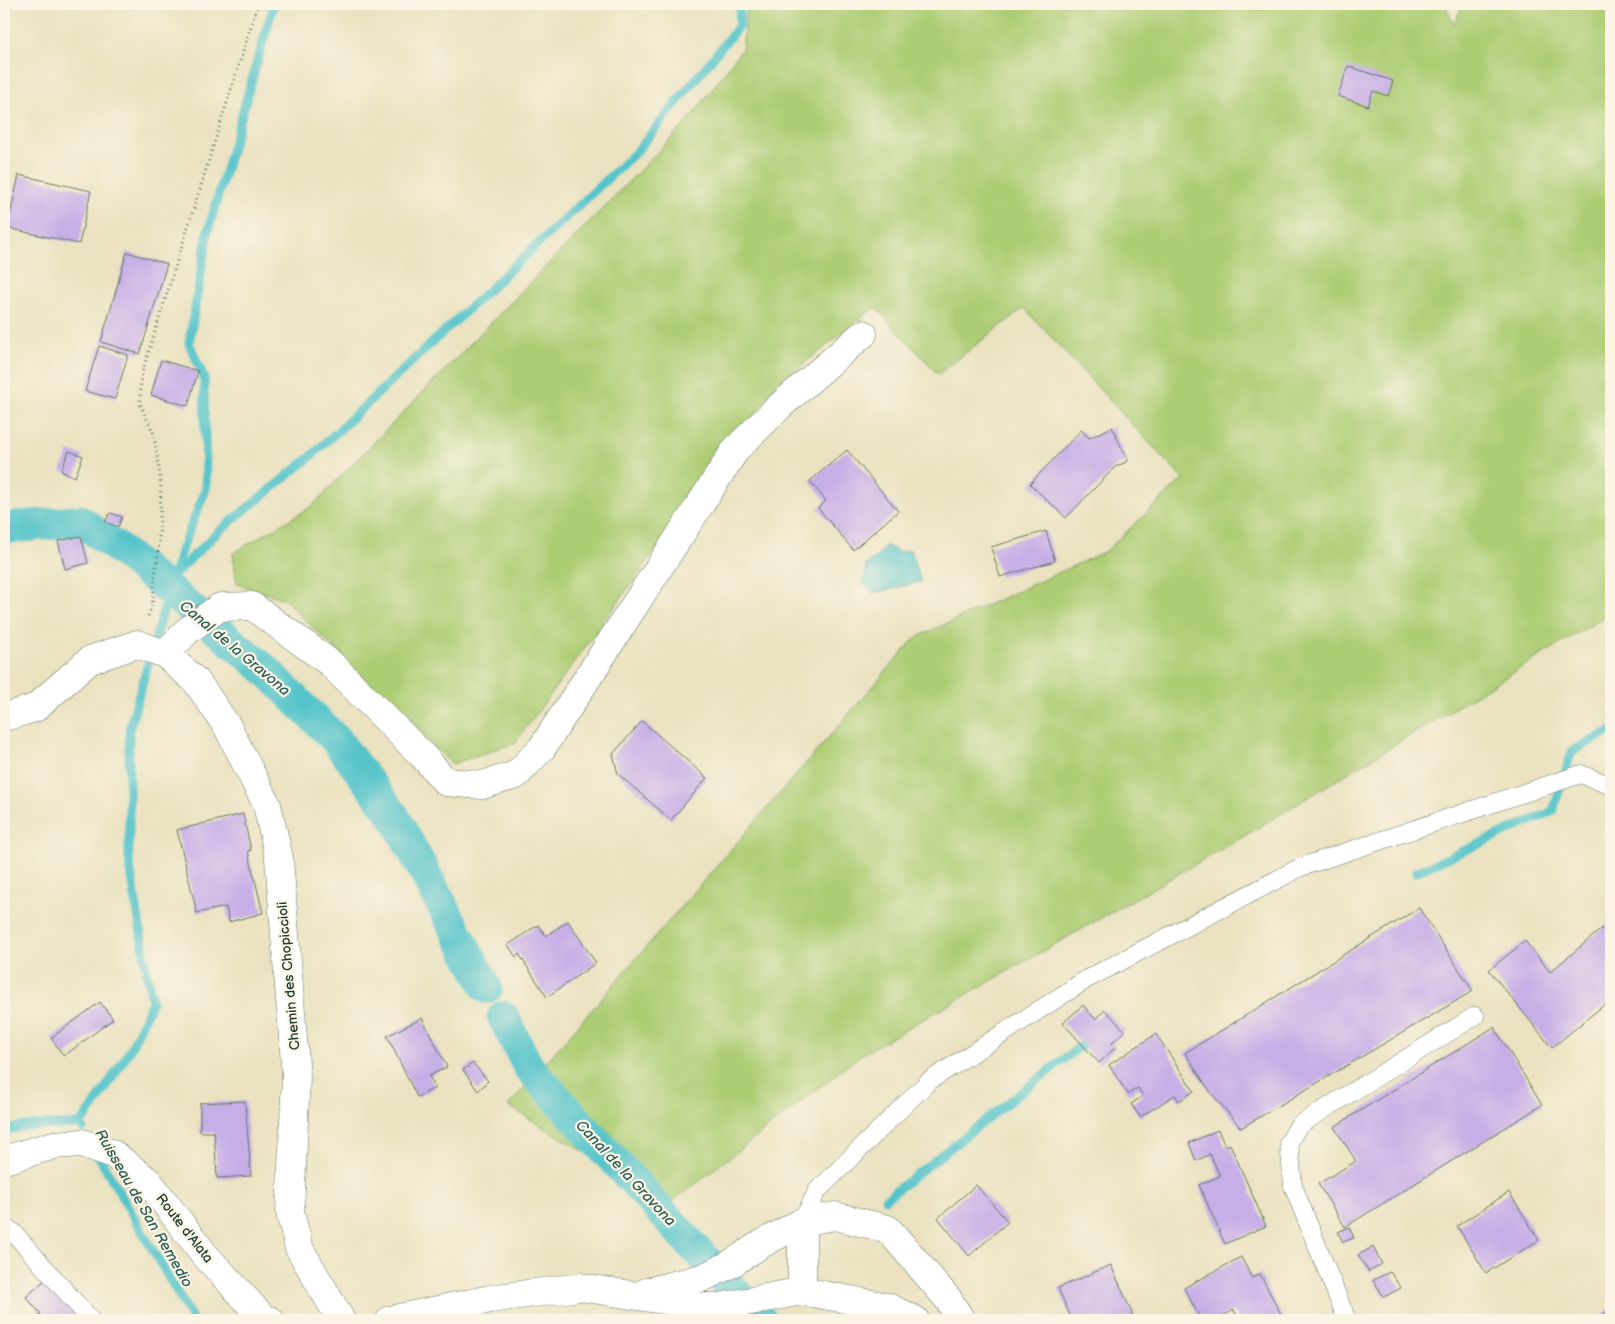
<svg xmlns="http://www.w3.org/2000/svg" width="1615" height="1324" font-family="'Balsamiq Sans',sans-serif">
  <rect width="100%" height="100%" fill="#fcf5e5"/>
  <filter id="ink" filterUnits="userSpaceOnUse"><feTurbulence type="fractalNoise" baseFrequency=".02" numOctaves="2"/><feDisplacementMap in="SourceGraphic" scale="10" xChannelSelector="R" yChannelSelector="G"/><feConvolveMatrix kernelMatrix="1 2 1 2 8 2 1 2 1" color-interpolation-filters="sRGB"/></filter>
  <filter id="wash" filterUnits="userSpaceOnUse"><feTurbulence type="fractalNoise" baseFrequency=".0096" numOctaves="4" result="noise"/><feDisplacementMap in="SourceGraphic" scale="20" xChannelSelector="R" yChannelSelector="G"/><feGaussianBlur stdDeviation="1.12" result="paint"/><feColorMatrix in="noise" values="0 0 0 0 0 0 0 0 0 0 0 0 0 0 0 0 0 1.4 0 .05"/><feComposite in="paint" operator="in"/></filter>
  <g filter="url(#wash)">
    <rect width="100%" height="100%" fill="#eae2c0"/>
    <!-- green -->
    <path fill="#adcd74" stroke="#668554" d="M 747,4 L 1445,4 L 1454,25 L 1463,4 L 1611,4 L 1611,613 L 1241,838 L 861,1055 L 671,1203 L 508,1106 L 915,638 L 1106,551 L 1183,479 L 1024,308 L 938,374 L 875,307 L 775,387 L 515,743 L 452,764 L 284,599 L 237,584 L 233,553 L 311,507 L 689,120 L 742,49 Z"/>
    <!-- water -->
    <path fill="#57c5cb" stroke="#3b8180" d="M 886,545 L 899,552 L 910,550 L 921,582 L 874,593 L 863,583 L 866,569 L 865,566 L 880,554 Z"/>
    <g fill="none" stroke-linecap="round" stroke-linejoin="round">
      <!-- stream -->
      <path stroke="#57c5cb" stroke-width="9" d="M 175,574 L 218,532 L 308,459 L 637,151 L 739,26 L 740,4
        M 1416,872 L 1553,811 L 1572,751 L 1611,731
        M 80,1124 L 94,1106 L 130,1050 L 152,1002 L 129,859 L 129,730 L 179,556 L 206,489 L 204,377 L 189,343 L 208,231 L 274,4
        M 4,1131 L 25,1126 L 80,1124 L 83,1128
        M 99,1157 L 193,1320
        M 885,1199 L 1083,1044"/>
      <!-- canal -->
      <path stroke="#57c5cb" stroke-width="32" d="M 4,528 L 81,521 L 125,554 L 267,671 L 337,741 L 394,816 L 487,988
        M 503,1017 L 529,1068 L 761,1320"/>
    </g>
    <g id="blocks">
      <!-- building -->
      <path fill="#c6aee7" d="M 1348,66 L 1393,81 L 1388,96 L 1373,91 L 1368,106 L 1338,96 Z
        M 19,175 L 91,191 L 79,244 L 7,228 Z
        M 127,252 L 167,264 L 140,354 L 101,342 Z
        M 99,346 L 128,355 L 115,399 L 85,391 Z
        M 161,360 L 198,371 L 188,406 L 151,395 Z
        M 1112,427 L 1128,461 L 1115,467 L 1066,518 L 1030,484 L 1081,430 L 1089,438 Z
        M 847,450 L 898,511 L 853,550 L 818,508 L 826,501 L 810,481 Z
        M 69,451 L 83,456 L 75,477 L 61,471 Z
        M 110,513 L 122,517 L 118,527 L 105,522 Z
        M 1046,531 L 1055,561 L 1000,577 L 991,547 Z
        M 81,536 L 88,563 L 65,569 L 58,541 Z
        M 642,721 L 707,778 L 671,820 L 618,774 L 613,754 Z
        M 243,814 L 251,850 L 248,851 L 263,913 L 229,922 L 226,907 L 197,913 L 177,830 Z
        M 1419,908 L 1473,991 L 1241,1128 L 1211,1093 L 1185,1053 Z
        M 568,921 L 596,963 L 547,997 L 519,954 L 516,957 L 508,945 L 538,925 L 546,936 Z
        M 1611,921 L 1611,999 L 1552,1048 L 1489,970 L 1525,941 L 1550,972 Z
        M 100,1002 L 113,1019 L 64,1056 L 51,1038 Z
        M 1083,1005 L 1095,1019 L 1105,1010 L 1125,1031 L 1112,1043 L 1116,1047 L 1099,1063 L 1063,1023 Z
        M 422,1018 L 447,1067 L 429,1076 L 435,1088 L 417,1097 L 387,1036 Z
        M 1494,1027 L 1542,1105 L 1345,1227 L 1318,1184 L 1356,1161 L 1334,1127 Z
        M 1156,1034 L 1194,1091 L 1179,1101 L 1175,1095 L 1140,1117 L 1131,1104 L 1143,1096 L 1138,1088 L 1128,1094 L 1109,1065 Z
        M 473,1063 L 488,1081 L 478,1091 L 463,1070 Z
        M 245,1101 L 251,1176 L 217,1178 L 214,1132 L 200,1132 L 200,1103 Z
        M 1218,1130 L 1225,1146 L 1230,1144 L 1266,1226 L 1225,1244 L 1199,1185 L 1220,1176 L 1210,1154 L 1196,1161 L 1189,1143 Z
        M 976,1185 L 1008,1222 L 969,1256 L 938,1218 Z
        M 1509,1192 L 1539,1240 L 1486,1273 L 1457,1226 Z
        M 1349,1227 L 1354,1238 L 1343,1242 L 1338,1232 Z
        M 1373,1247 L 1382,1264 L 1369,1272 L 1358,1255 Z
        M 1241,1257 L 1252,1278 L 1260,1274 L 1284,1320 L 1239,1320 L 1234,1310 L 1215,1320 L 1201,1320 L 1184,1288 Z
        M 1111,1265 L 1135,1320 L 1072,1320 L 1058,1288 Z
        M 1390,1272 L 1401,1288 L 1384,1297 L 1373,1280 Z
        M 45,1280 L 80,1320 L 34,1320 L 41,1314 L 26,1297 Z
        M 1611,1308 L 1611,1320 L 1596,1320 Z"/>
    </g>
  </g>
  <g filter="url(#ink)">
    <use href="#blocks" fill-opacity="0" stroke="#667765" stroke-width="1"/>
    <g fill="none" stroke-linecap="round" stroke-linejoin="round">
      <!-- service casing -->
      <g stroke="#667765" stroke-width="19">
        <path id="service" d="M 802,1222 L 817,1191 L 929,1081 L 1087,979 L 1301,867 L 1581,774 L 1611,786
          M 4,1228 L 13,1232 L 91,1320
          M 1347,1320 L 1293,1186 L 1289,1142 L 1299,1125 L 1475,1016"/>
      </g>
      <!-- minor casing -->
      <g stroke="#667765" stroke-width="29">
        <path id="minor" d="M 165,654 L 187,631 L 220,607 L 252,606 L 330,663 L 422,755 L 446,782 L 482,785 L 516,775 L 542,748 L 736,449 L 781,405 L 863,334
          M 4,717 L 35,708 L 90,660 L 137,644 L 165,654 L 196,681 L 227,726 L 267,805 L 279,858 L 296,1076 L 290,1212 L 299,1248 L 341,1320
          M 802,1291 L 802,1222"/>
      </g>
      <!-- tertiary casing -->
      <g stroke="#667765" stroke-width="29">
        <path id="tertiary" d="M 4,1160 L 54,1145 L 82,1143 L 113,1154 L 149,1182 L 204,1254 L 264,1319 L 270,1320
          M 646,1292 L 702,1278 L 729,1265 L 758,1246 L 802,1222 L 835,1216 L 888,1229 L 948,1299 L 961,1320
          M 390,1320 L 490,1299 L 580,1287 L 715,1308 L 802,1291 L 888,1307 L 915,1320"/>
      </g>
      <!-- path -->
      <path stroke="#667765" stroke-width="3" stroke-dasharray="1 4" stroke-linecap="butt" d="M 148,616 L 152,606 L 159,541 L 161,484 L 154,434 L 140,404 L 141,376 L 258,4"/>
      <!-- service -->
      <use href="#service" stroke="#fff" stroke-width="18"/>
      <!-- minor -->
      <use href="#minor" stroke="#fff" stroke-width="28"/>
      <!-- tertiary -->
      <use href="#tertiary" stroke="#fff" stroke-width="28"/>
    </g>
  </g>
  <g text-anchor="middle" stroke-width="4.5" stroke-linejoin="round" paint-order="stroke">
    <!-- street labels -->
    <g font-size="14" fill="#1f3d34" stroke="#fcf5e5">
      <text transform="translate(288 976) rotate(-95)" y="5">Chemin des Chopiccioli</text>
      <text transform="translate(185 1228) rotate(52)" y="5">Route d'Alata</text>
    </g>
    <!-- water labels -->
    <g font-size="15" font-style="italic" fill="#2d5f5a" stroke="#fcf5e5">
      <text transform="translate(235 648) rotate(40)" y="5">Canal de la Gravona</text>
      <text transform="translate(626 1173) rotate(47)" y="5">Canal de la Gravona</text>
      <text transform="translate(144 1208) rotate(60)" y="5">Ruisseau de San Remedio</text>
    </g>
  </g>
  <!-- margin -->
  <rect width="1615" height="1324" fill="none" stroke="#fcf5e5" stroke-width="20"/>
</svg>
